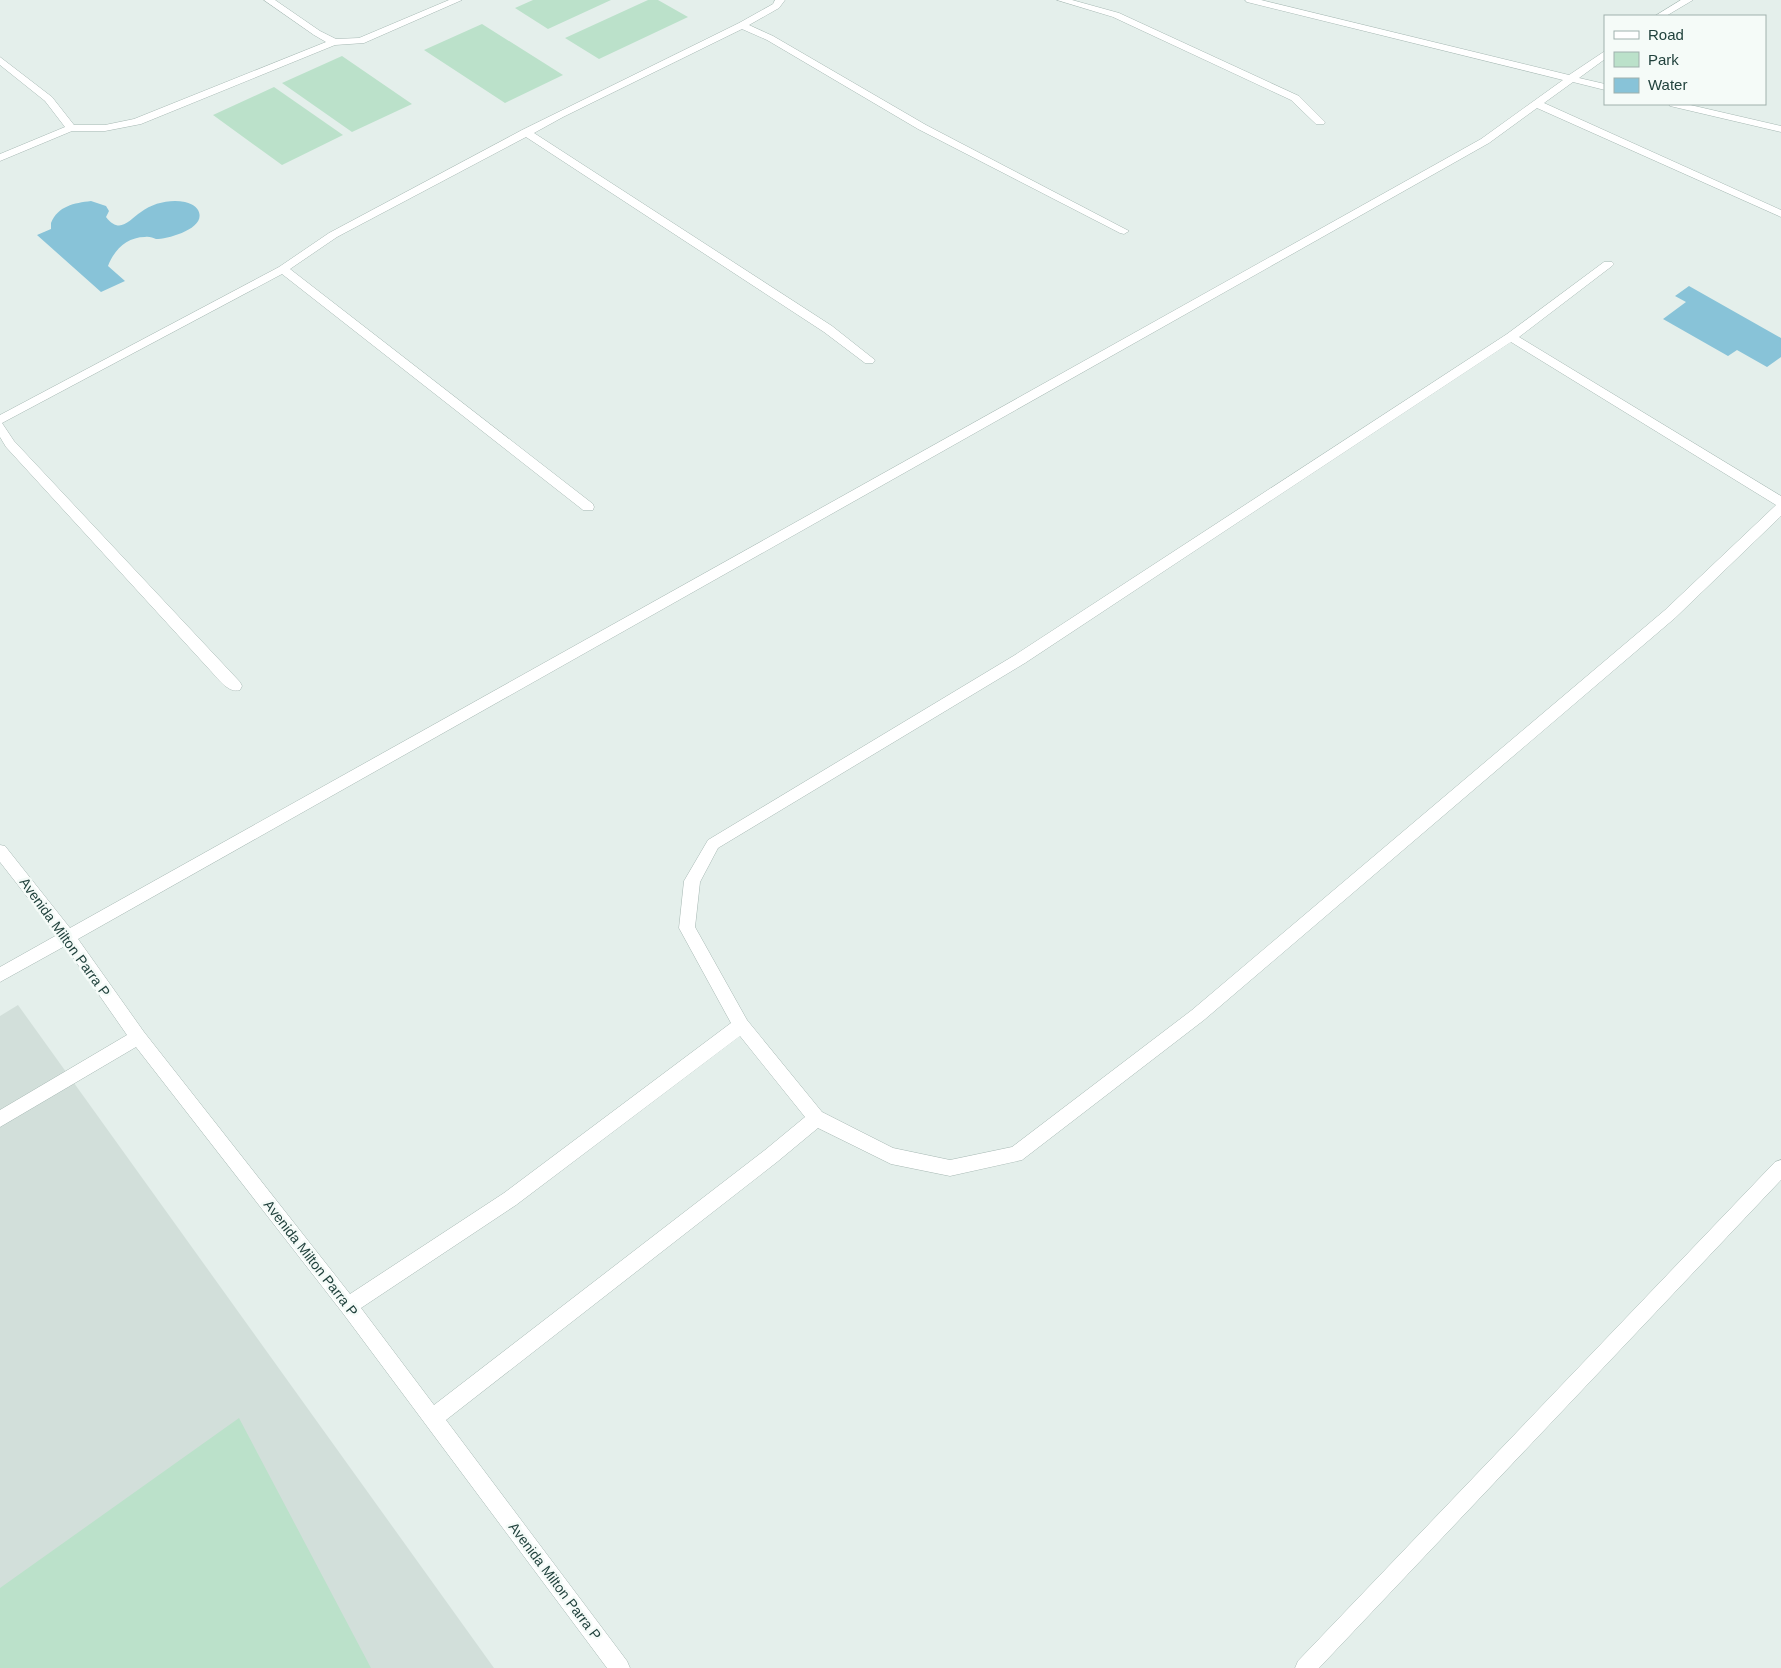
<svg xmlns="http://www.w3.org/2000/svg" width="1781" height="1668" font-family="Helvetica,sans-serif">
  <rect width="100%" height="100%" fill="#e4efeb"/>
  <!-- built -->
  <path fill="#d2dfda" d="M 18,1005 L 494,1668 L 0,1668 L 0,1016 Z"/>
  <!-- green -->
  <path fill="#bbe1ca" d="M 533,0 L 611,0 L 548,29 L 515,8 Z
    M 648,0 L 658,0 L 688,17 L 599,59 L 565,38 Z
    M 482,24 L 563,75 L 505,103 L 424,50 Z
    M 342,56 L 412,104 L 352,132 L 282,83 Z
    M 274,87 L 343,135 L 282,165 L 213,115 Z
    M 239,1418 L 371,1668 L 0,1668 L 0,1588 Z"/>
  <!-- water -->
  <path fill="#88c3d8" d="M 91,201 L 106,206 L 109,211 L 106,217 C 120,235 129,220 141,212 C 153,203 170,199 185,202 C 189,203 195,205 198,210 C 208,228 168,239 156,239 C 153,238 149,236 145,237 C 127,237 114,250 108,266 L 125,281 L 101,292 L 37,235 L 51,229 L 51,223 C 58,206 74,203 91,201 Z
    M 1689,286 L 1781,338 L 1781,357 L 1767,367 L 1737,350 L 1728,356 L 1663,319 L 1686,302 L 1675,296 Z"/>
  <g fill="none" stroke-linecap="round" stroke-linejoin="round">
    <!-- minor casing -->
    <g stroke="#a6b8b3" stroke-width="1">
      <path id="minor" d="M 264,0 L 275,0 L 320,31 L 336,39 L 359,38 L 449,0 L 462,0 L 364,43 L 335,45 L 141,124 L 105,131 L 72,131 L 0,161 L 0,154 L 65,127 L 45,101 L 0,65 L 0,57 L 52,97 L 74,125 L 105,125 L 134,119 L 326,42 L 314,35 Z
        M 775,0 L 785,0 L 779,8 L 749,25 L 773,36 L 926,125 L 1129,231 L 1124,234 L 1120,233 L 918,129 L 767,40 L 742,29 L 563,117 L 534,133 L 832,326 L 875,360 L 873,363 L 865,363 L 824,332 L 526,137 L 337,237 L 290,269 L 593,504 L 594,507 L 593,510 L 583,510 L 282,274 L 2,423 L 14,441 L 240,682 L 242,686 L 240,690 C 228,694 217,677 209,669 L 6,447 L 0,437 L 0,415 L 279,267 L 329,233 L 522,130 L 739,23 L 773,4 Z
        M 1057,0 L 1072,0 L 1119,13 L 1299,96 L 1325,122 L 1324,124 L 1316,124 L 1291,100 L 1113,17 Z
        M 1245,0 L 1261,0 L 1569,75 L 1605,51 L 1605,59 L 1579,78 L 1605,84 L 1605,90 L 1573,82 L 1544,103 L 1781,210 L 1781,217 L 1537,108 L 1489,143 L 78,939 L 144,1032 L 350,1294 L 504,1193 L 731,1023 L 679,928 L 684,881 L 708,840 L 1015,655 L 1507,334 L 1604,262 L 1612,262 L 1614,264 L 1612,266 L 1519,337 L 1781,496 L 1781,516 L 1675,618 L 1204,1020 L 1022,1160 L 950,1176 L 891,1164 L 818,1128 L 777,1162 L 446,1420 L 627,1661 L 630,1668 L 607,1668 L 342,1312 L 136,1047 L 0,1127 L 0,1110 L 127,1035 L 65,946 L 0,982 L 0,967 L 57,935 L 0,862 L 0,845 L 5,846 L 70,928 L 1481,139 L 1563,80 L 1247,2 ZM 1511,342 L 1776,505 L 1665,610 L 1192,1010 L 1012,1147 L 950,1160 L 893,1148 L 822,1112 L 747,1020 L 695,927 L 700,882 L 718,848 L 1025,663 ZM 740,1036 L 805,1117 L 765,1150 L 434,1405 L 361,1308 L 516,1205 Z
        M 1681,0 L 1693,0 L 1666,16 L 1655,16 Z
        M 1669,104 L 1686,104 L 1781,126 L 1781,132 L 1670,106 Z
        M 1781,1160 L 1781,1180 L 1319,1668 L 1295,1668 L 1298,1661 L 1775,1162 Z"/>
    </g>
    <!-- minor -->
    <use href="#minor" fill="#fff" fill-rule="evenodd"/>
  </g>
  <g text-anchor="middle" stroke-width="5" stroke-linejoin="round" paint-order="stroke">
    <!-- street labels -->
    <g font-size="14" fill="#21423d" stroke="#f5fbf8">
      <text transform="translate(65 937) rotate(54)" y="5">Avenida Milton Parra P</text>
      <text transform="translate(311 1258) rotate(52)" y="5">Avenida Milton Parra P</text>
      <text transform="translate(555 1581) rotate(53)" y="5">Avenida Milton Parra P</text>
    </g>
  </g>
  <!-- legend -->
  <rect x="1604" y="15" width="162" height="90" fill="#f5fbf8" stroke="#a0b1ad"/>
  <rect x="1614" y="31" width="25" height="8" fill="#ffffff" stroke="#a0b1ad"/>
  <text x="1648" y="40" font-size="15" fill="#21423d">Road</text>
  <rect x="1614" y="52" width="25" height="15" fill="#bbe1ca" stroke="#a0b1ad"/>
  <text x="1648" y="65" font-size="15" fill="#21423d">Park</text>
  <rect x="1614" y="78" width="25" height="15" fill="#88c3d8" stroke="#a0b1ad"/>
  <text x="1648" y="90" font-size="15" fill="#21423d">Water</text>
</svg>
